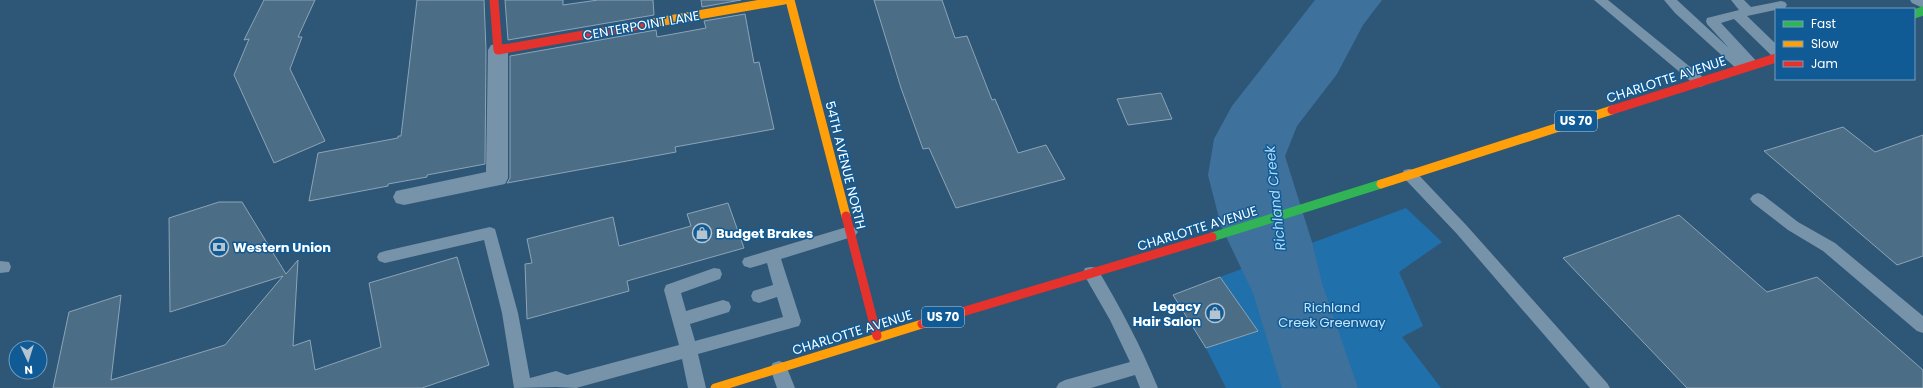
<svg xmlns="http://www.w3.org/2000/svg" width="1923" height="388" font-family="Poppins,sans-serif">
  <rect width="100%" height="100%" fill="#2e5777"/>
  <!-- green -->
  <path fill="#2070ab" d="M 1406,208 L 1442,242 L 1399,272 L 1423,326 L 1402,337 L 1441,388 L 1226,388 L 1206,348 L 1258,331 L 1220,277 Z"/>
  <!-- water -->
  <path fill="#3e729c" d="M 1315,0 L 1382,0 L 1363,25 L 1337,74 L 1297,126 L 1285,156 L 1312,242 L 1322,283 L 1358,388 L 1282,388 L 1253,293 L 1221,226 L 1208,175 L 1214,139 L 1232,106 Z"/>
  <!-- building -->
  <path fill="#4c6d86" stroke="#8ca4b7" d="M 264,0 L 315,0 L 298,37 L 302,37 L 290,69 L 325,141 L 274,163 L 234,75 L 249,39 L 244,40 Z
    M 417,0 L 484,0 L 486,50 L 485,164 L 427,175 L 427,177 L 388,184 L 388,186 L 309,201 L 318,153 L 398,138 L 398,136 L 401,136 Z
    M 505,0 L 563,0 L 563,5 L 598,0 L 653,0 L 654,15 L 508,40 Z
    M 701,0 L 741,0 L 702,7 Z
    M 874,0 L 942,0 L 955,38 L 967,36 L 992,100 L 995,99 L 1018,153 L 1046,145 L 1065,179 L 956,208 L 929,148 L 923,149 L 901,88 Z
    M 745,14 L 754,63 L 759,62 L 774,129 L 675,147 L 676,152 L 507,183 L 510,178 L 510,56 L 656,30 L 657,37 L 706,28 L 704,21 Z
    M 1161,93 L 1172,119 L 1128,125 L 1117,99 Z
    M 1843,127 L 1875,152 L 1923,135 L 1923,256 L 1897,265 L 1764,151 Z
    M 219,202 L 242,202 L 286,274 L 298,260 L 293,346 L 310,340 L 315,370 L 381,347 L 369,283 L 457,257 L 489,365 L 422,388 L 53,388 L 69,312 L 121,295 L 111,380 L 225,345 L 283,276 L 170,312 L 169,218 Z
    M 728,203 L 744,248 L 627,281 L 629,291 L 527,319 L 525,264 L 532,263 L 527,239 L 613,217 L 619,246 L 691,226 L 687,214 Z
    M 1679,215 L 1767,292 L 1817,277 L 1923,370 L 1923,388 L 1687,388 L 1563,258 Z
    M 1220,277 L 1258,331 L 1206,348 L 1173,295 Z"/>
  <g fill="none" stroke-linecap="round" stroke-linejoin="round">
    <!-- lane -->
    <path fill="#7793a9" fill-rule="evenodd" d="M 1594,0 L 1608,0 L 1705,79 L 1707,82 L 1705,85 L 1700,87 L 1695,85 Z
      M 1664,0 L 1677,0 L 1729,48 L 1707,24 L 1706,21 L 1707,18 L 1739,10 L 1731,0 L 1744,0 L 1751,7 L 1781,1 L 1785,2 L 1787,5 L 1785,8 L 1747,16 L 1776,44 L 1776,56 L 1771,55 L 1734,19 L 1721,23 L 1760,65 L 1758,68 L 1750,69 L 1749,71 L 1739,71 L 1675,13 Z
      M 1910,0 L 1923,0 L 1923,8 L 1912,3 Z
      M 1409,169 L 1414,170 L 1467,226 L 1607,383 L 1610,388 L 1590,388 L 1457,234 L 1404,178 L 1402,174 L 1404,170 Z
      M 1758,193 L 1763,195 L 1798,222 L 1835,243 L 1923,316 L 1923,333 L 1917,331 L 1823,251 L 1788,230 L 1753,203 L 1750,199 L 1753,195 Z
      M 850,226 L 855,228 L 858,232 L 855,236 L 781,259 L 801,321 L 799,326 L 698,354 L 706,388 L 688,388 L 682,359 L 576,388 L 556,387 L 514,388 L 502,313 L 484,240 L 385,263 L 379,261 L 377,257 L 379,253 L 385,251 L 490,227 L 495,229 L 518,313 L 530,378 L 556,371 L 567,375 L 679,345 L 664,290 L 666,285 L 714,268 L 720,269 L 722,274 L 720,279 L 681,293 L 686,311 L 723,300 L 729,302 L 731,307 L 729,312 L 690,324 L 695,341 L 783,317 L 777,297 L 759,303 L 753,301 L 751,296 L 753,291 L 773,285 L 767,263 L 750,268 L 744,266 L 742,262 L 744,258 Z
      M 0,261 L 9,262 L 11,267 L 9,272 L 0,273 Z
      M 1091,267 L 1097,268 C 1120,307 1141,346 1158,388 L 1140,388 L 1135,375 L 1091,388 L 1056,388 L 1059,383 L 1065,380 L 1130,362 L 1110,320 L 1083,273 L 1085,268 Z
      M 779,361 L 785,363 L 795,388 L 777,388 L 770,368 L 773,363 Z"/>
    <!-- street -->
    <path fill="#7793a9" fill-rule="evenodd" d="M 498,44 L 505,45 L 508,50 L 508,178 L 505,184 L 404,205 L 396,203 L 393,197 L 396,191 L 486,172 L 488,50 L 491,45 Z"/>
    <!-- fast -->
    <path stroke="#30b455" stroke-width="9" d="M 1914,14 L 1923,11
      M 1212,237 L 1381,184"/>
    <!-- slow -->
    <path stroke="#ff9f0a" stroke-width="9" d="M 790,0 L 846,216
      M 652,23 L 784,0
      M 1381,184 L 1612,110
      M 715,388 L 922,324"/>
    <!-- jam -->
    <path stroke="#e5322d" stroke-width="9" d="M 494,0 L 498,50 L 652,23
      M 1612,110 L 1776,58
      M 846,216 L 877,336
      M 922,324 L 1212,237"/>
  </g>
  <!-- icons -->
  <defs>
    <g id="shop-ring" transform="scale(1)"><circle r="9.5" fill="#105b95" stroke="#b6c4cf" stroke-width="1.5"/><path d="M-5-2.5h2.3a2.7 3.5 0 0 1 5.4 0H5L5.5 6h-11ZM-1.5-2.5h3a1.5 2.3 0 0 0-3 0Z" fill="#b6c4cf"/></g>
    <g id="bank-ring" transform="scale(1)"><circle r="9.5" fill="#105b95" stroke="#b6c4cf" stroke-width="1.5"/><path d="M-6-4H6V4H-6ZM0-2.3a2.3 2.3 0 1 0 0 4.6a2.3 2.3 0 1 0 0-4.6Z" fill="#b6c4cf"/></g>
  </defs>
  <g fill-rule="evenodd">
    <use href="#shop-ring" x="702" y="233"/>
    <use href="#bank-ring" x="219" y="247"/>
    <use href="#shop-ring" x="1215" y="313"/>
  </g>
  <g text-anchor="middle" stroke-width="3" stroke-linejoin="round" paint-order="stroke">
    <!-- shield labels -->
    <g fill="#105b95" stroke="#b7cedf" stroke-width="1">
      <rect x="1555" y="111" width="42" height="20" rx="3"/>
      <rect x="922" y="307" width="42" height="20" rx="3"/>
    </g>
    <g font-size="12" font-weight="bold" fill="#fff">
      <text x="1576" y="125">US 70</text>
      <text x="943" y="321">US 70</text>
    </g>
    <!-- street labels -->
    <g font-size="13" fill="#fff" stroke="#105b95">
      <text transform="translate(641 25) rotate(-10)" y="5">CENTERPOINT LANE</text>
      <text transform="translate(1666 79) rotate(-18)" y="5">CHARLOTTE AVENUE</text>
      <text transform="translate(846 165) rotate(76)" y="5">54TH AVENUE NORTH</text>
      <text transform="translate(1197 228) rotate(-17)" y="5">CHARLOTTE AVENUE</text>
      <text transform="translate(852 332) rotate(-17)" y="5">CHARLOTTE AVENUE</text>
    </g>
    <!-- poi labels -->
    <g font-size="13" font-weight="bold" fill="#fff" stroke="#105b95" text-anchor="start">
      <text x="716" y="238">Budget Brakes</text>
      <text x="233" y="252">Western Union</text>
      <text x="1201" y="311" text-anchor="end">Legacy<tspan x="1201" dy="15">Hair Salon</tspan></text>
    </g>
    <!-- park labels -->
    <g font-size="13" fill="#c6e6fe" stroke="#105b95">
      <text x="1332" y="312">Richland<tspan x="1332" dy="15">Creek Greenway</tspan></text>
    </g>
    <!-- water labels -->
    <g font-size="14" font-style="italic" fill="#aad9fb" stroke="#105b95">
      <text transform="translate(1275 198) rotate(-96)" y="5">Richland Creek</text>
    </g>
  </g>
  <!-- legend -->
  <rect x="1775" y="8" width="140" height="72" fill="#105b95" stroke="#709dbf"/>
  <rect x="1783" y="21" width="20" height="6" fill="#30b455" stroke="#709dbf"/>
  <text x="1811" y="28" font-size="12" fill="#ffffff">Fast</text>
  <rect x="1783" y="41" width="20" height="6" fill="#ff9f0a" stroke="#709dbf"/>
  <text x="1811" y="48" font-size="12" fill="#ffffff">Slow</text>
  <rect x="1783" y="61" width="20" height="6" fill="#e5322d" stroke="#709dbf"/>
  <text x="1811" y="68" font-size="12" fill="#ffffff">Jam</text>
  <!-- north arrow -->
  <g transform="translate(28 360) rotate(176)"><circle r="19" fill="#105b95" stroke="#709dbf"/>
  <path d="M0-3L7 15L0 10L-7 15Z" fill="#b6c4cf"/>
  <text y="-6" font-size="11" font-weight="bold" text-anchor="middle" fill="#ffffff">N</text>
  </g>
</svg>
